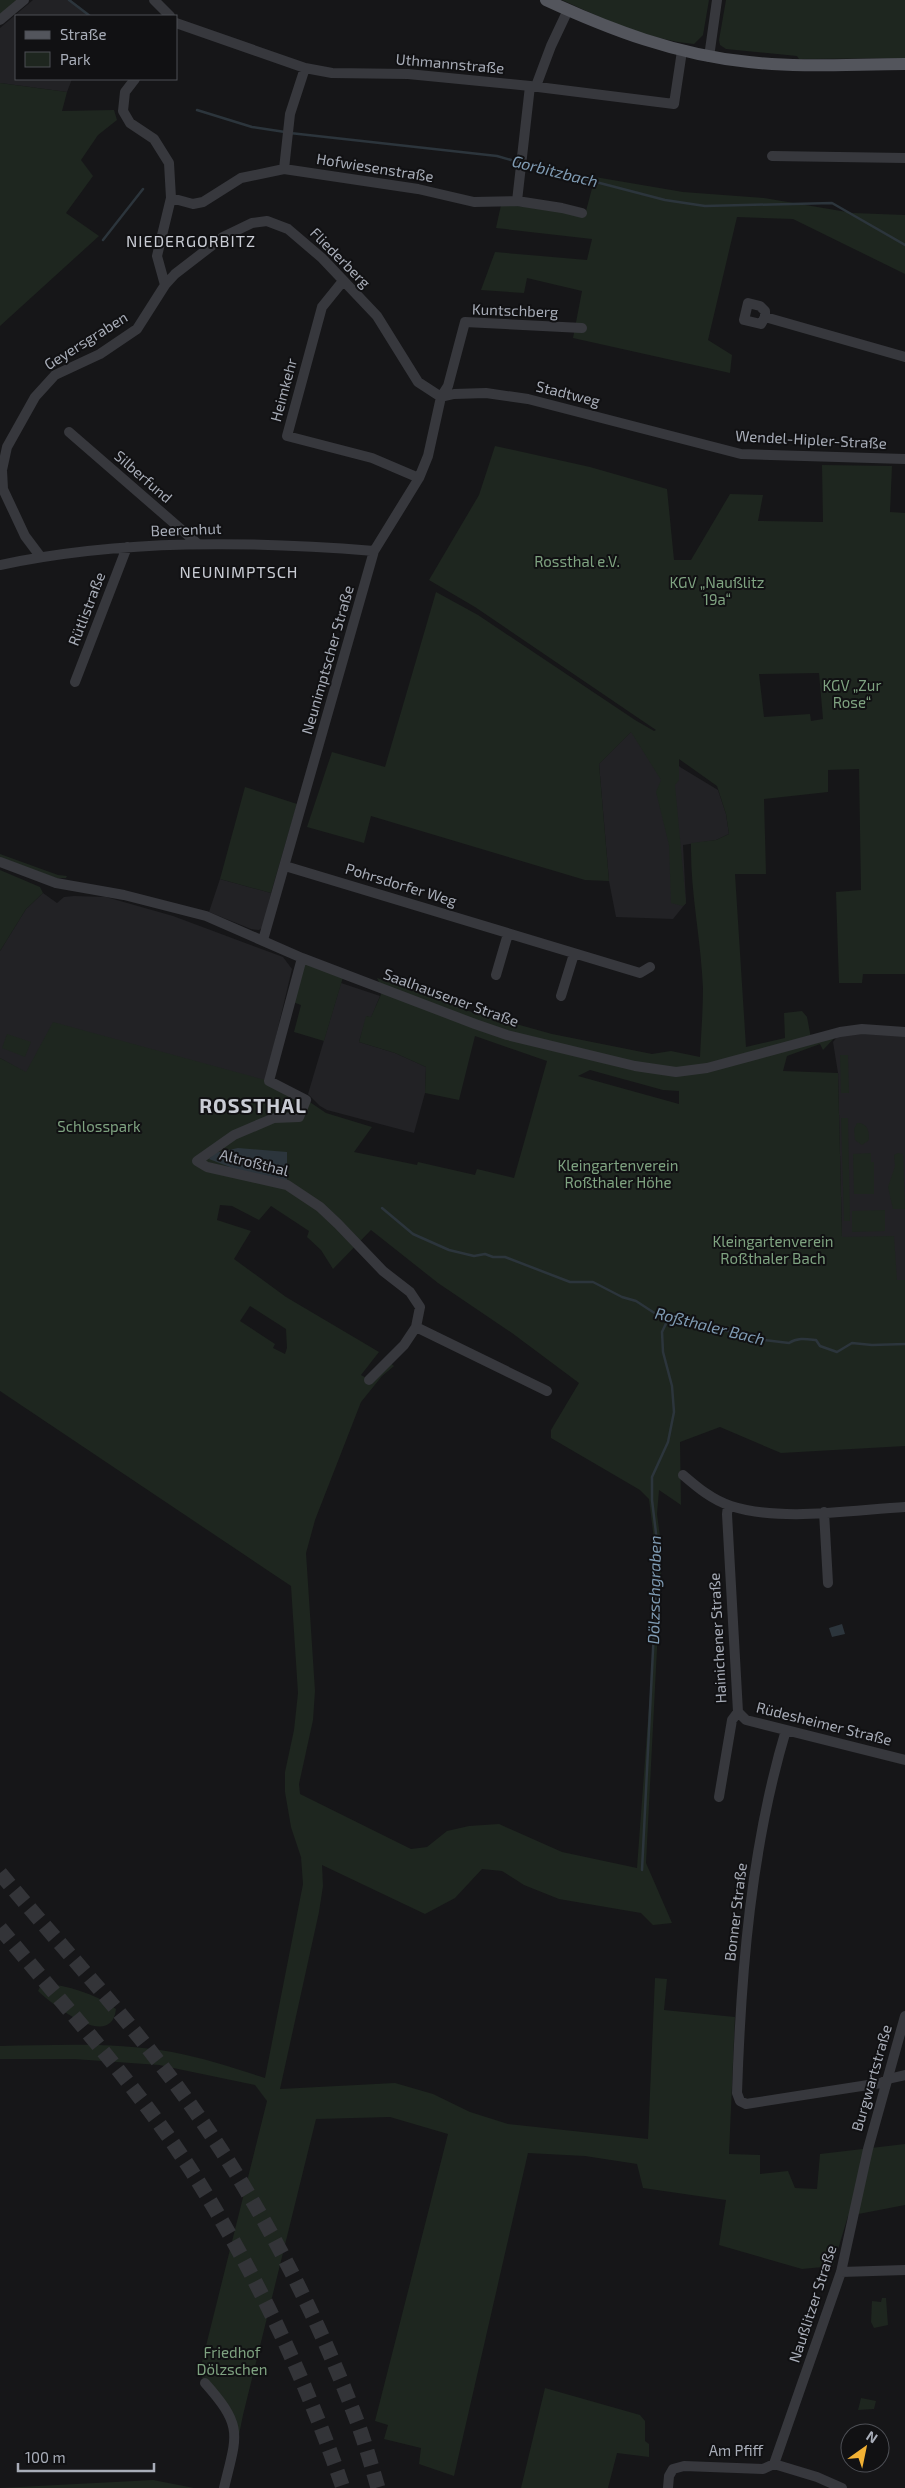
<svg xmlns="http://www.w3.org/2000/svg" width="905" height="2488" font-family="'Exo 2',sans-serif">
  <rect width="100%" height="100%" fill="#161618"/>
  <!-- built -->
  <path fill="#222225" d="M 33,0 L 71,0 L 91,16 L 16,16 L 16,79 L 72,79 L 67,92 L 0,83 L 0,28 Z
    M 631,732 L 653,733 L 680,767 L 718,790 L 726,814 L 729,834 L 716,840 L 683,845 L 686,903 L 673,919 L 616,917 L 609,881 L 599,764 Z
    M 220,879 L 271,893 L 263,927 L 259,930 L 251,929 L 209,912 Z
    M 43,893 L 57,903 L 64,897 L 74,896 L 106,897 L 173,916 L 283,957 L 292,969 L 263,1091 L 0,1124 L 26,1073 L 0,1058 L 0,951 L 26,909 Z
    M 341,983 L 380,996 L 371,1018 L 367,1016 L 359,1042 L 395,1053 L 426,1067 L 425,1093 L 414,1133 L 327,1110 L 320,1106 L 308,1094 Z
    M 841,1032 L 905,1032 L 905,1280 L 897,1281 L 842,1237 L 838,1073 L 833,1042 Z"/>
  <!-- green -->
  <path fill="#1e261f" fill-rule="evenodd" d="M 0,0 L 17,0 L 0,15 Z
    M 562,0 L 709,0 L 703,35 L 694,44 C 648,40 604,19 562,0 Z
    M 726,0 L 905,0 L 905,58 L 799,59 L 797,56 L 726,49 L 720,45 L 719,40 Z
    M 0,83 L 67,92 L 62,111 L 114,110 L 117,120 L 98,135 L 81,160 L 93,176 L 66,213 L 99,236 L 0,326 Z
    M 595,177 L 683,192 L 764,198 L 853,213 L 905,215 L 905,274 L 793,219 L 737,217 L 708,340 L 732,355 L 730,373 L 573,338 L 582,291 L 527,278 L 524,293 L 481,290 L 495,252 L 587,260 L 592,239 L 496,228 L 501,205 L 586,211 Z
    M 495,446 L 590,467 L 667,489 L 674,560 L 691,560 L 730,494 L 763,495 L 758,521 L 823,522 L 822,465 L 892,466 L 890,512 L 905,513 L 905,974 L 863,974 L 862,983 L 839,983 L 836,892 L 861,890 L 859,769 L 828,770 L 828,792 L 764,799 L 766,874 L 735,874 L 746,1047 L 785,1038 L 784,1013 L 802,1011 L 807,1017 L 811,1038 L 840,1032 L 823,1050 L 820,1044 L 787,1056 L 783,1071 L 838,1073 L 842,1237 L 894,1236 L 897,1280 L 905,1280 L 905,1446 L 781,1453 L 720,1427 L 680,1442 L 681,1505 L 659,1490 L 657,1514 L 662,1551 L 646,1863 L 672,1923 L 653,1925 L 641,1913 L 559,1899 L 524,1885 L 502,1871 L 482,1869 L 455,1898 L 425,1914 L 322,1865 L 323,1886 L 319,1912 L 280,2089 L 395,2083 L 433,2094 L 470,2112 L 508,2124 L 648,2139 L 655,1978 L 667,1979 L 664,2010 L 735,2017 L 729,2154 L 760,2155 L 760,2174 L 788,2171 L 795,2188 L 817,2189 L 820,2154 L 905,2144 L 905,2205 L 848,2216 L 833,2266 L 802,2269 L 719,2245 L 726,2200 L 643,2188 L 637,2164 L 585,2156 L 528,2153 L 454,2476 L 419,2464 L 421,2448 L 384,2439 L 388,2425 L 375,2421 L 448,2134 L 390,2117 L 316,2119 L 243,2415 L 228,2488 C 230,2470 236,2435 229,2419 C 218,2394 199,2396 202,2362 L 267,2101 L 255,2085 L 159,2065 L 74,2059 L 0,2059 L 0,2046 C 57,2045 116,2042 172,2052 C 204,2058 234,2068 265,2078 L 303,1884 L 301,1857 L 291,1827 L 285,1792 L 285,1772 L 294,1730 L 298,1693 L 291,1586 L 0,1391 L 0,1058 L 26,1072 L 53,1022 L 269,1081 L 298,1094 L 326,1113 L 372,1127 L 354,1152 L 417,1165 L 418,1162 L 475,1175 L 477,1169 L 514,1178 L 547,1061 L 475,1036 L 459,1100 L 425,1093 L 426,1067 L 395,1053 L 359,1042 L 366,1016 L 371,1017 L 383,990 L 377,978 L 439,999 L 465,1010 L 552,1034 L 652,1054 L 671,1051 L 700,1057 C 701,1035 703,1011 703,988 C 701,939 690,891 691,843 L 716,840 L 729,834 L 726,814 L 717,786 L 679,759 L 679,780 L 675,785 L 686,903 L 683,906 L 671,903 L 669,845 L 656,792 L 661,780 L 631,732 L 599,764 L 609,881 L 585,880 L 371,816 L 364,843 L 307,827 L 332,752 L 385,767 L 436,592 L 478,615 L 635,720 L 654,731 L 656,730 L 475,607 L 429,580 L 479,495 ZM 819,673 L 823,719 L 811,721 L 810,714 L 764,717 L 759,674 ZM 590,1070 L 663,1090 L 679,1091 L 679,1104 L 578,1076 ZM 220,1205 L 232,1206 L 259,1220 L 271,1206 L 309,1231 L 307,1237 L 321,1250 L 333,1269 L 371,1230 L 438,1283 L 512,1333 L 579,1383 L 551,1430 L 551,1438 L 640,1490 L 649,1499 L 656,1556 L 655,1625 L 637,1868 L 562,1852 L 499,1824 L 469,1826 L 447,1831 L 427,1847 L 411,1849 L 300,1794 L 299,1784 L 313,1720 L 315,1691 L 306,1553 L 315,1520 L 361,1402 L 382,1376 L 394,1366 L 388,1361 L 370,1380 L 361,1375 L 379,1352 L 286,1297 L 234,1259 L 251,1231 L 217,1220 ZM 250,1306 L 286,1329 L 287,1348 L 285,1354 L 273,1348 L 275,1344 L 240,1321 Z
    M 245,787 L 297,804 L 271,893 L 220,879 Z
    M 0,854 L 58,875 L 67,876 L 66,878 L 56,878 L 0,858 Z
    M 0,870 L 40,887 L 43,893 L 26,909 L 0,951 Z
    M 302,958 L 344,974 L 324,1041 L 294,1032 L 301,1005 L 290,1001 Z
    M 7,1034 L 31,1042 L 25,1057 L 2,1048 Z
    M 840,1055 L 848,1055 L 849,1093 L 841,1093 Z
    M 841,1118 L 848,1118 L 850,1221 L 844,1221 Z
    M 857,1123 C 868,1123 869,1131 869,1140 L 862,1145 L 855,1140 L 854,1129 Z
    M 871,1153 L 871,1162 L 874,1162 L 874,1194 L 854,1194 L 853,1154 Z
    M 898,1153 L 903,1154 L 905,1209 L 893,1209 L 888,1187 L 895,1166 L 894,1155 Z
    M 885,1210 L 885,1231 L 852,1232 L 852,1211 Z
    M 42,1983 C 69,1986 94,1993 116,2009 C 111,2052 52,2004 38,1991 Z
    M 882,2298 L 886,2298 L 888,2325 L 874,2328 L 871,2322 L 872,2301 L 881,2302 Z
    M 545,2388 L 640,2415 L 645,2421 L 645,2441 L 649,2444 L 649,2457 L 617,2453 L 608,2488 L 521,2488 Z
    M 861,2398 L 876,2401 L 874,2409 L 858,2410 Z
    M 153,2480 L 194,2488 L 0,2488 Z"/>
  <!-- water -->
  <path fill="#2c353c" d="M 238,1148 L 287,1152 L 287,1181 L 243,1172 L 209,1159 L 214,1153 Z
    M 842,1624 L 845,1634 L 832,1637 L 829,1628 Z"/>
  <g fill="none" stroke-linecap="round" stroke-linejoin="round">
    <!-- stream -->
    <path stroke="#2c353c" stroke-width="2.5" d="M 69,0 L 90,16
      M 197,110 L 252,127 L 285,132
      M 290,133 L 497,156 L 518,162
      M 523,163 L 665,200 L 705,206 L 832,203 L 905,245
      M 103,240 L 143,189
      M 382,1208 L 413,1234 L 449,1250 L 474,1256 L 485,1254 L 493,1257 L 505,1257 L 570,1282 L 593,1282 L 622,1297 L 636,1301 L 656,1314 L 727,1331 L 744,1333 L 756,1339 L 789,1343 C 798,1337 807,1339 816,1340 L 820,1346 L 837,1352 L 852,1343 L 872,1345 L 905,1344
      M 642,1870 L 658,1550 L 652,1500 L 652,1477 L 668,1442 L 674,1412 L 672,1386 L 663,1352 L 662,1332 L 669,1317"/>
    <!-- highway-tunnel -->
    <path stroke="#333438" stroke-width="15" stroke-dasharray="15 8" stroke-linecap="butt" d="M 0,1873 C 52,1936 108,1996 158,2061 C 241,2168 307,2289 355,2416 C 364,2439 371,2464 378,2488
      M 0,1928 C 67,2009 140,2089 196,2178 C 257,2276 306,2379 343,2488"/>
    <!-- minor -->
    <path stroke="#37383d" stroke-width="10" d="M 154,0 L 170,16
      M 0,20 L 24,0
      M 176,23 L 305,68 L 332,73 L 408,74 L 530,86 L 674,104 L 682,51
      M 709,57 L 717,0
      M 135,79 L 125,92 L 123,111 L 130,123 L 154,139 L 169,163 L 171,198 L 157,256 L 165,285
      M 536,86 L 551,46 L 568,10
      M 772,156 L 905,158
      M 284,169 L 290,114 L 305,68
      M 171,198 L 193,204 L 203,202 L 241,178 L 284,169 L 418,189 L 474,202 L 517,201 L 562,208 L 582,213
      M 517,201 L 530,86
      M 343,281 L 322,307 L 287,436 L 372,458 L 419,478
      M 748,303 L 760,306 L 765,311 L 765,317 L 761,324 L 744,320 Z
      M 765,317 L 905,357
      M 441,397 L 454,394 L 486,393 L 528,399 L 741,454 L 905,459
      M 69,432 L 198,544
      M 40,556 L 25,536 L 3,489 L 2,470 L 7,447 L 35,397 L 55,375 L 100,354 L 137,329 L 165,285 L 175,274 L 223,237 L 252,223 L 267,221 L 288,229 L 322,258 L 377,316 L 418,382 L 441,397
      M 0,565 C 123,539 249,541 374,551
      M 75,682 L 127,547
      M 0,862 L 56,883 L 124,895 L 206,916 L 302,958 L 475,1024 L 507,1035 L 635,1066 L 676,1072 L 707,1068 L 840,1032 L 862,1029 L 905,1032
      M 285,866 L 640,973 L 650,967
      M 263,940 L 374,551 L 419,478 L 428,456 L 441,397 L 448,386 L 465,322 L 582,328
      M 302,958 L 269,1081 L 306,1100 L 299,1117 L 274,1118 L 234,1135 L 197,1161 L 207,1167 L 287,1185 L 320,1207 L 338,1224 L 383,1271 L 410,1292 L 420,1307 L 416,1327 L 404,1345 L 369,1380
      M 496,975 L 508,934
      M 561,996 L 574,954
      M 416,1327 L 547,1391
      M 683,1475 C 697,1487 712,1500 731,1506 C 780,1522 853,1510 905,1507
      M 824,1512 L 828,1583
      M 738,1712 L 746,1720 L 905,1760
      M 786,1730 C 751,1847 741,1971 737,2093 L 740,2101 L 746,2104 L 881,2083 L 888,2079 L 905,2075
      M 719,1797 L 732,1720 L 738,1712 L 727,1514 L 728,1506
      M 841,2272 L 905,2270
      M 205,2383 C 244,2427 237,2434 224,2488
      M 774,2464 L 841,2272 L 868,2149 L 905,2016
      M 668,2488 L 669,2476 L 673,2469 L 684,2466 L 763,2469 L 774,2464 L 817,2477 L 842,2488"/>
    <!-- major -->
    <path stroke="#53555c" stroke-width="12" d="M 546,0 C 611,30 677,55 749,62 C 800,68 853,64 905,64"/>
  </g>
  <g text-anchor="middle" stroke-width="4" stroke-linejoin="round" paint-order="stroke">
    <!-- street labels -->
    <g font-size="15" fill="#a8adb8" stroke="#111113">
      <text transform="translate(450 64) rotate(5)" y="5">Uthmannstraße</text>
      <text transform="translate(375 168) rotate(9)" y="5">Hofwiesenstraße</text>
      <text transform="translate(340 258) rotate(45)" y="5">Fliederberg</text>
      <text transform="translate(515 311) rotate(2)" y="5">Kuntschberg</text>
      <text transform="translate(86 341) rotate(-32)" y="5">Geyersgraben</text>
      <text transform="translate(284 390) rotate(-75)" y="5">Heimkehr</text>
      <text transform="translate(568 394) rotate(14)" y="5">Stadtweg</text>
      <text transform="translate(811 440) rotate(3)" y="5">Wendel-Hipler-Straße</text>
      <text transform="translate(143 477) rotate(41)" y="5">Silberfund</text>
      <text transform="translate(186 530) rotate(-2)" y="5">Beerenhut</text>
      <text transform="translate(87 609) rotate(-69)" y="5">Rütlistraße</text>
      <text transform="translate(328 660) rotate(-74)" y="5">Neunimptscher Straße</text>
      <text transform="translate(401 885) rotate(17)" y="5">Pohrsdorfer Weg</text>
      <text transform="translate(451 998) rotate(20)" y="5">Saalhausener Straße</text>
      <text transform="translate(254 1163) rotate(14)" y="5">Altroßthal</text>
      <text transform="translate(718 1638) rotate(-93)" y="5">Hainichener Straße</text>
      <text transform="translate(824 1724) rotate(14)" y="5">Rüdesheimer Straße</text>
      <text transform="translate(736 1912) rotate(-83)" y="5">Bonner Straße</text>
      <text transform="translate(872 2078) rotate(-74)" y="5">Burgwartstraße</text>
      <text transform="translate(813 2304) rotate(-72)" y="5">Naußlitzer Straße</text>
      <text x="736" y="2456">Am Pfiff</text>
    </g>
    <!-- park labels -->
    <g font-size="15" fill="#7fa381" stroke="#111113">
      <text x="577" y="567">Rossthal e.V.</text>
      <text x="717" y="588">KGV „Naußlitz<tspan x="717" dy="17">19a“</tspan></text>
      <text x="852" y="691">KGV „Zur<tspan x="852" dy="17">Rose“</tspan></text>
      <text x="99" y="1132">Schlosspark</text>
      <text x="618" y="1171">Kleingartenverein<tspan x="618" dy="17">Roßthaler Höhe</tspan></text>
      <text x="773" y="1247">Kleingartenverein<tspan x="773" dy="17">Roßthaler Bach</tspan></text>
      <text x="232" y="2358">Friedhof<tspan x="232" dy="17">Dölzschen</tspan></text>
    </g>
    <!-- water labels -->
    <g font-size="16" font-style="italic" fill="#7f9bb3" stroke="#111113">
      <text transform="translate(555 171) rotate(14)" y="6">Gorbitzbach</text>
      <text transform="translate(710 1326) rotate(14)" y="6">Roßthaler Bach</text>
      <text transform="translate(654 1590) rotate(-89)" y="6">Dölzschgraben</text>
    </g>
    <!-- neighbourhood labels -->
    <g font-size="16" letter-spacing="1" fill="#c9ccd4" stroke="#111113">
      <text x="191" y="247">NIEDERGORBITZ</text>
      <text x="239" y="578">NEUNIMPTSCH</text>
    </g>
    <!-- district labels -->
    <g font-size="20" font-weight="bold" letter-spacing="1" fill="#c9ccd4" stroke="#111113">
      <text x="253" y="1113">ROSSTHAL</text>
    </g>
  </g>
  <!-- legend -->
  <rect x="15" y="15" width="162" height="65" fill="#111113" stroke="#4d4f55"/>
  <rect x="25" y="31" width="25" height="8" fill="#53555c" stroke="#4d4f55"/>
  <text x="60" y="40" font-size="15" fill="#a8adb8">Straße</text>
  <rect x="25" y="52" width="25" height="15" fill="#1e261f" stroke="#4d4f55"/>
  <text x="60" y="65" font-size="15" fill="#a8adb8">Park</text>
  <!-- north arrow -->
  <g transform="translate(865 2448) rotate(33)"><circle r="24" fill="#111113" stroke="#4d4f55"/>
  <path d="M0-4L9 19L0 12L-9 19Z" fill="#f2b134"/>
  <text y="-8" font-size="14" font-weight="bold" text-anchor="middle" fill="#a8adb8">N</text>
  </g>
  <!-- scale -->
  <path d="M18 2463v8h136v-8" fill="none" stroke="#a8adb8" stroke-width="2.5"/>
  <text x="25" y="2463" font-size="15" fill="#a8adb8" stroke="#111113" stroke-width="4" paint-order="stroke">100 m</text>
</svg>
